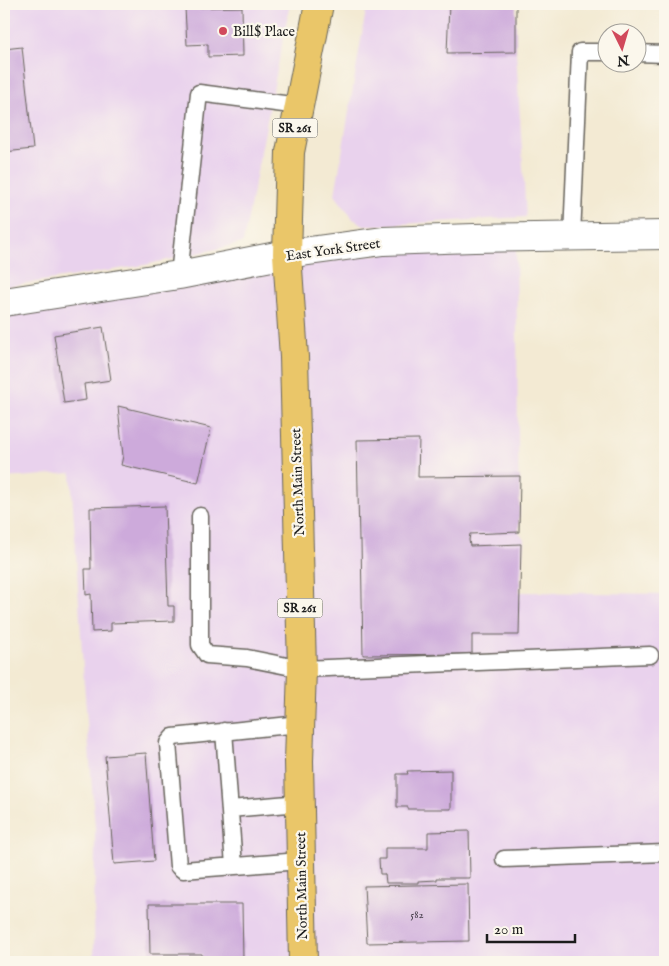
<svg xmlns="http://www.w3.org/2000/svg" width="669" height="966" font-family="'IM FELL English',serif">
  <rect width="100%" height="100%" fill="#fbf7ec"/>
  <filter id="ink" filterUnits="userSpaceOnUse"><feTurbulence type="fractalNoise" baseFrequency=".02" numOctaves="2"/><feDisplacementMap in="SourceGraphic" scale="10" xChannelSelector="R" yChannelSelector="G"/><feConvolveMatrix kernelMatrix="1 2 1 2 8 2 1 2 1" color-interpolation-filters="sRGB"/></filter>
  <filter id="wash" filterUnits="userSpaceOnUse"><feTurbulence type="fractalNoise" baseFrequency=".0096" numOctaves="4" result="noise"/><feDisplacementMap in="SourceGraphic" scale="20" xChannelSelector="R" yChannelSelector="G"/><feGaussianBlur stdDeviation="1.12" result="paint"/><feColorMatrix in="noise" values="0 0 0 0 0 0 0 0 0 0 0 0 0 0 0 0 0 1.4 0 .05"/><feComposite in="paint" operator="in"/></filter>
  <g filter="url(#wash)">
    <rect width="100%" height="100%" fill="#f3ead3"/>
    <!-- built -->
    <path fill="#e9d2ed" d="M 4,4 L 290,4 L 243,243 L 145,265 L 4,287 Z
      M 367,4 L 516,4 L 516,52 L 526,217 L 382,225 L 364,225 L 353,219 L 335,195 Z
      M 516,237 L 519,532 L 524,539 L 520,592 L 665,594 L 665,962 L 94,962 L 95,828 L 83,668 L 71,473 L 4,478 L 4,302 Z"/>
    <g id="blocks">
      <!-- building -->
      <path fill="#cdaadb" d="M 449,4 L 516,4 L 516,52 L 447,53 Z
        M 242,7 L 243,56 L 208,57 L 208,44 L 187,45 L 185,8 Z
        M 22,47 L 33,149 L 4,152 L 4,49 Z
        M 103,327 L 111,380 L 84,384 L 86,400 L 64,403 L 54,335 Z
        M 118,406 L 211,428 L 198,483 L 121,465 L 123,456 Z
        M 419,439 L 418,477 L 520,476 L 519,532 L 470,534 L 469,540 L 470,546 L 521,544 L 519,635 L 472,635 L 472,654 L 363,655 L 361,541 L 359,541 L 357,440 Z
        M 165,506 L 168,606 L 174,606 L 174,621 L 111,623 L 111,631 L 92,632 L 91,594 L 86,595 L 85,569 L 91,569 L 90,508 Z
        M 146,753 L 154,861 L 114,864 L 105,756 Z
        M 451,770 L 451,809 L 408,809 L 408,807 L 397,807 L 397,774 L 408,774 L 407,771 Z
        M 469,831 L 470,878 L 437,878 L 437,880 L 418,881 L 418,883 L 386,883 L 385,874 L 380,874 L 379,859 L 385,859 L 385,848 L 428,848 L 428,832 Z
        M 468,884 L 469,941 L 367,943 L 364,886 Z
        M 149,904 L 242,904 L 243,960 L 202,960 L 202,954 L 150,954 Z"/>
    </g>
  </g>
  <g filter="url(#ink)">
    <use href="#blocks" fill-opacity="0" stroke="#67645c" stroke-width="1"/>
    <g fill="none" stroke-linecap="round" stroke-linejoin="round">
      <!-- service casing -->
      <g stroke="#67645c" stroke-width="19">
        <path id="service" d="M 636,53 L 665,54
          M 572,236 L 580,52 L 606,52
          M 179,275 L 199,93 L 299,106
          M 200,516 L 200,645 L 207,655 L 247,658 L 302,669 L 650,655
          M 300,724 L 173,737 L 168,743 L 178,866 L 183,870 L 300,861
          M 224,731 L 234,866
          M 230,809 L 300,803
          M 504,859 L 665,853"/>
      </g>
      <!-- minor casing -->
      <g stroke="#67645c" stroke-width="30">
        <path id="minor" d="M 4,302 L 179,275 L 287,254 L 383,241 L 474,238 L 665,235"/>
      </g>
      <!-- primary casing -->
      <g stroke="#67645c" stroke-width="30">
        <path id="primary" d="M 303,962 L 299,761 L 302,669 L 294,357 L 287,254 L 290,152 L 319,4"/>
      </g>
      <!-- service -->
      <use href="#service" stroke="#fff" stroke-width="16"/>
      <!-- minor -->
      <use href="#minor" stroke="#fff" stroke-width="28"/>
      <!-- primary -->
      <use href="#primary" stroke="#eac669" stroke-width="28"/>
    </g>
  </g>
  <!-- markers -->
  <circle fill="#d1495b" stroke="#fbf7ec" stroke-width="2" cx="223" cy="31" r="5"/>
  <g text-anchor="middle" stroke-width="4.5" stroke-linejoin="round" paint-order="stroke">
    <!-- number labels -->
    <g font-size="11" fill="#48404c">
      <text x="417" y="918">582</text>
    </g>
    <!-- shield labels -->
    <g fill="#fbf7ec" stroke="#5f5e5a" stroke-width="1">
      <rect x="272.5" y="118.5" width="45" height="19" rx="4"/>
      <rect x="277.5" y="598.5" width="45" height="19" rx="4"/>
    </g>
    <g font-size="12" font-weight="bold" fill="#1c1c1c">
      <text x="295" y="132">SR 261</text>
      <text x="300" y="612">SR 261</text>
    </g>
    <!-- poi labels -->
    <g font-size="14" fill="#1c1c1c" stroke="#fbf7ec" text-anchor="start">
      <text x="233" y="36">Bill$ Place</text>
    </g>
    <!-- street labels -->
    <g font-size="14" fill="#1c1c1c" stroke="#fbf7ec">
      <text transform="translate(333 249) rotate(-8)" y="5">East York Street</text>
      <text transform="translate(297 482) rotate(-92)" y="5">North Main Street</text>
      <text transform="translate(301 886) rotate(-91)" y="5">North Main Street</text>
    </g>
  </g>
  <!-- margin -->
  <rect width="669" height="966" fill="none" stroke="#fbf7ec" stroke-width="20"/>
  <!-- north arrow -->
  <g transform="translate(622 48) rotate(175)"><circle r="24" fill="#fbf7ec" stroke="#a29f99"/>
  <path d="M0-4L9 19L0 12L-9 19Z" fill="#d1495b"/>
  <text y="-8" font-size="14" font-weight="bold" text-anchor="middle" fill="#1c1c1c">N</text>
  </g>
  <!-- scale -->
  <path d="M487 934v8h88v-8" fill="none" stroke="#1c1c1c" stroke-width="2.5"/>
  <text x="494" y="934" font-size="15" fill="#1c1c1c" stroke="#fbf7ec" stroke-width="4" paint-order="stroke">20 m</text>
</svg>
